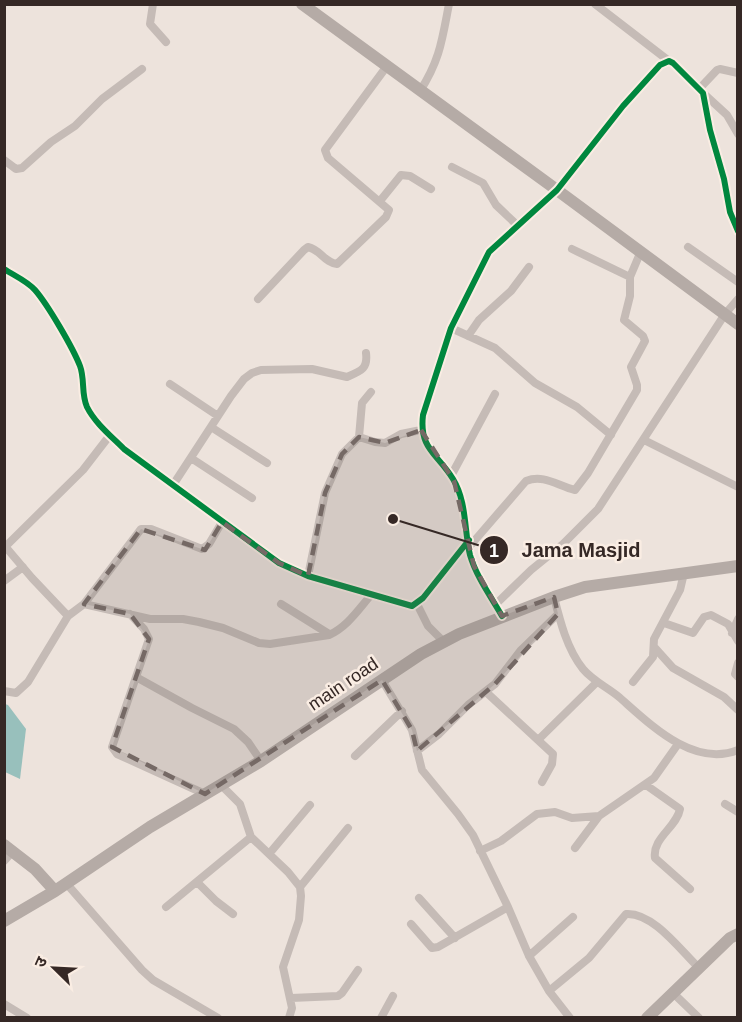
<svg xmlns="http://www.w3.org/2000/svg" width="742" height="1022" font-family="Arial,'Noto Sans Devanagari',sans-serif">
  <rect width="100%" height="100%" fill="#ede3dc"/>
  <!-- water -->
  <path fill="#98c0bc" d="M 5,704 L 8,705 L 26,729 L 20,779 L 5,772 Z"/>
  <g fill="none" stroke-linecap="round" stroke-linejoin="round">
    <!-- street -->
    <path stroke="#c5bbb6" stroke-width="8" d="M 153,4 L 150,24 L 166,42
      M 595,4 L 669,61
      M 700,88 L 717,70 L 720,69 L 738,73
      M 420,91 C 440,60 442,40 449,4
      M 703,93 L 727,115 L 738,134
      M 4,160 L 16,169 L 22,168 L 51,142 L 75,126 L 102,99 L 142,69
      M 452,167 L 483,183 L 496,205 L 517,225
      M 380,201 L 401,175 L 410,176 L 431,189
      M 688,247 L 738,282
      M 572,249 L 630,277
      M 4,269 C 15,276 27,281 35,290 C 48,305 73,348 80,366 C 85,379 81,394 87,407 C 95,423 111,436 124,449 L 279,563 L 308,576 L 412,606 L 423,598 L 469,540
      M 258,299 L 304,250 L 308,247 C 321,250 325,263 337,264 L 386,217 L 389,210 L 328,158 L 325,150 L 387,66
      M 451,328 L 495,348 L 535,383 L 577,407 L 611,435
      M 468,336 L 479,320 L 511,291 L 529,267
      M 170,384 L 218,416
      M 211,427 L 267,463
      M 359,437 L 362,403 L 371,392
      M 644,440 L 738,487
      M 191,458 L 252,498
      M 451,476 L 495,394
      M 173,485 L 231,396 L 244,379 L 252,373 L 261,370 L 312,369 L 347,377 C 361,371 368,369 366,353
      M 4,545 L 32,578 L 68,616
      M 6,546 L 83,470 L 110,435
      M 469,547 L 526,481 C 544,474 558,486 575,490 L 588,473 L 637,390 L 637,385 L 631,367 L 645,341 L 643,336 L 624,320 L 630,296 L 630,277 L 641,251
      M 308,576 L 325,493 L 342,454 L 359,437 L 375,442 L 385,443 L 401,434 L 421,430
      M 4,581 L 23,567
      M 554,597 C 560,621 567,649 583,669 C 593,681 607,687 619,697 C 650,724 693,768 738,750
      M 84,604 L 150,619 L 183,619 L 199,622 L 223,628 L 259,643 L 270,644 L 329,635 C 347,627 358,610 371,595
      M 281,604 L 329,634
      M 417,604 L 428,626 L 444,642
      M 495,605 L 531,570 L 563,544 L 598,509 L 725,314 L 738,299
      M 130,614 L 144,629 L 149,639 L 112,747 L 117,754 L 205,794
      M 502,616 C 491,597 476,576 470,555 C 464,530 467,502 453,479 C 437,453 419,449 423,415 L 451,328 L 489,252 L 557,190 L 623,106 L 660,65 L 669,61 L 673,63 L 703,93 L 710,130 L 724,179 L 730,212 L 738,231
      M 664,623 L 693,633 L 704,617 L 711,615 L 728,624 L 738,641
      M 732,633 L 738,619
      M 655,648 L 673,668 L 724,697 L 738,710
      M 738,663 L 735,674 L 738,677
      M 136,677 L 192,708 L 234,729 L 248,742 L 261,761
      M 382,680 L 412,730 L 422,770 L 458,814 L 473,835 L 508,907 L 529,956 L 549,991 L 570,1018
      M 633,682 L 653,657 L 654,639 L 680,590 L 684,573
      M 4,691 L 16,693 L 28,682 L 68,616 L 84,604 L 141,529 L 151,529 L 202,549 L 209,544 L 222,522
      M 486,692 L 553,754 L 552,764 L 542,782
      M 538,740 L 597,682
      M 417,751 L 439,734 L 468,705 L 495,684 L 521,650 L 558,614
      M 355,756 L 402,711
      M 221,785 L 240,804 L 251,837 L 288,872 L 300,887 L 301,896 L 299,920 L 283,967 L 292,1008 L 289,1018
      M 646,785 L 680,809 C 677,827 652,838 655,858 L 690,889
      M 725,804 L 738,812
      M 575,848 L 599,816 L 654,778 L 678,744
      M 480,851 L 501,841 L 537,814 L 555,812 L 572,818 L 599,816
      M 269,854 L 310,805
      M 4,861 L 13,851
      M 197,882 L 216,901 L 233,914
      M 66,883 L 142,970 L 153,980 L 218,1018
      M 300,887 L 348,828
      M 419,898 L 455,938
      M 166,907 L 251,837
      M 411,924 L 432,948 L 438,947 L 508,907
      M 529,956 L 573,917
      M 549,991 L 589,958 L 626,914 C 653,912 681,951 699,968
      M 673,993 L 699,1018
      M 291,998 L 338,996 L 342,993 L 358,970
      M 4,1004 L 27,1018
      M 381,1018 L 393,996"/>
    <!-- secondary -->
    <path stroke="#b5aba6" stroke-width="12" d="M 302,4 L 557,190 L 738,324
      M 4,845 L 35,869 L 55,891
      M 4,921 L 55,891 L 150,827 L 261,761 L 421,654 L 459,634 L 554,597 L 585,587 L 738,566
      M 647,1018 L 730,938 L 738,934"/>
    <!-- cycleway casing -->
    <g stroke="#faede3" stroke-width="10">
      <path id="cycleway" d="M 4,269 C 15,276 27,281 35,290 C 48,305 73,348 80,366 C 85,379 81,394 87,407 C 95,423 111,436 124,449 L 279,563 L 308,576 L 412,606 L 423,598 L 469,540
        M 502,616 C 491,597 476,576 470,555 C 464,530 467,502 453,479 C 437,453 419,449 423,415 L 451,328 L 489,252 L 557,190 L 623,106 L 660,65 L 669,61 L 673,63 L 703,93 L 710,130 L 724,179 L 730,212 L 738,231"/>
    </g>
    <!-- cycleway -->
    <use href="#cycleway" stroke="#00873e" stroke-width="6"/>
  </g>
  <!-- marked area -->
  <path fill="#756965" fill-opacity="0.2" stroke="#756965" stroke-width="4.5" stroke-dasharray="12 8" stroke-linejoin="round" d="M 421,430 L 454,481 L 474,566 L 502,616 L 554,597 L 558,614 L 495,684 L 417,751 L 412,730 L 382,680 L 205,794 L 112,747 L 149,639 L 130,614 L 84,604 L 141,529 L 205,550 L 222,522 L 279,563 L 308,576 L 325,493 L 342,454 L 359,437 L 385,443 Z"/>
  <g text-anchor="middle" stroke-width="5" stroke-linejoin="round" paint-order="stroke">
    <!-- street labels -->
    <g font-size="18" fill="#352825" stroke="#faede3">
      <text transform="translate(343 684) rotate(-34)" y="6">main road</text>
    </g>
  </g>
  <!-- callouts -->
  <path fill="none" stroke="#352825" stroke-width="2" d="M393 519L494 550"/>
  <g fill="#352825" stroke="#faede3" stroke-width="2">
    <circle cx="393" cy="519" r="6"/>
    <circle cx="494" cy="550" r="15"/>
  </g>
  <g font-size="18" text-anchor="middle" font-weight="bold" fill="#fff">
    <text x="494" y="557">1</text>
  </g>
  <g font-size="20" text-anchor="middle" font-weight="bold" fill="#352825" stroke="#faede3" stroke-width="5" stroke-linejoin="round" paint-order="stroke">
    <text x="581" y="557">Jama Masjid</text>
  </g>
  <!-- border -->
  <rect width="742" height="1022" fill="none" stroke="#352825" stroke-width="12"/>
  <!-- north arrow -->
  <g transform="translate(54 968) rotate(294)" stroke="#faede3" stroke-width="4.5" paint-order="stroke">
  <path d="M0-4.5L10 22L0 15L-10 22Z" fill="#352825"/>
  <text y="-9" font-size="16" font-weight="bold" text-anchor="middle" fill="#352825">उ</text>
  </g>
</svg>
